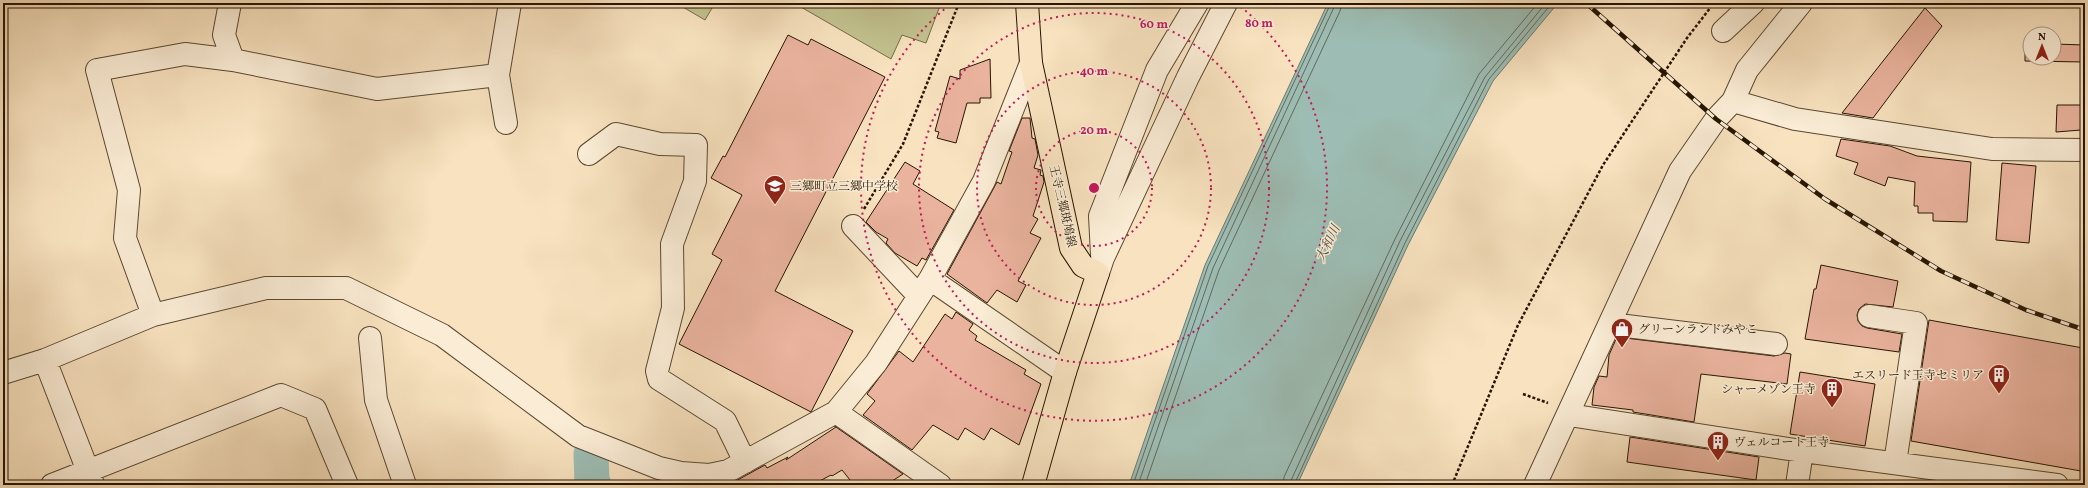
<svg xmlns="http://www.w3.org/2000/svg" width="2088" height="488" font-family="Vollkorn,'Noto Serif JP',serif">
  <rect width="100%" height="100%" fill="#f8e2bf"/>
  <filter id="stains"><feTurbulence type="fractalNoise" baseFrequency=".005" numOctaves="4"/><feColorMatrix values="0 0 0 0 .2 0 0 0 0 .09 0 0 0 0 .02 0 0 0 .5 -.17"/></filter>
  <radialGradient id="worn" r=".72"><stop offset=".6" stop-color="#630" stop-opacity="0"/><stop offset="1" stop-color="#630" stop-opacity=".3"/></radialGradient>
  <!-- green -->
  <path fill="#c2c28f" stroke="#746c48" d="M 676,3 L 715,3 L 705,20 Z
    M 794,3 L 941,3 L 926,43 L 902,35 L 891,59 Z"/>
  <!-- water -->
  <path fill="#9dbdb4" stroke="#6e7a6d" d="M 1328,3 L 1558,3 L 1493,81 L 1408,245 L 1297,485 L 1129,485 L 1205,265 Z"/>
  <g fill="none" stroke-linecap="round" stroke-linejoin="round">
    <!-- shore -->
    <path stroke="#62695b" stroke-width="1" d="M 1133,485 L 1208,266 L 1331,3
      M 1138,485 L 1213,268 L 1336,3
      M 1145,485 L 1219,270 L 1340,11 L 1342,3
      M 1283,485 L 1284,477 L 1395,239 L 1479,74 L 1538,3
      M 1289,485 L 1400,241 L 1485,77 L 1546,3
      M 1294,485 L 1405,243 L 1489,79 L 1552,3"/>
    <!-- river -->
    <path stroke="#9dbdb4" stroke-width="35" d="M 591,454 L 592,482 L 594,485"/>
  </g>
  <!-- building -->
  <path fill="#eab39e" stroke="#271502" d="M 1925,8 L 1942,26 L 1873,118 L 1842,113 Z
    M 788,35 L 808,45 L 811,39 L 885,77 L 775,291 L 853,331 L 811,412 L 679,344 L 722,260 L 712,254 L 742,195 L 711,178 L 723,156 L 725,157 Z
    M 2025,44 L 2030,44 L 2030,58 L 2054,58 L 2054,44 L 2085,45 L 2085,62 L 2025,61 Z
    M 990,59 L 991,98 L 980,98 L 980,103 L 967,103 L 956,143 L 937,138 L 939,132 L 935,131 L 950,76 L 960,79 L 960,70 Z
    M 2057,105 L 2082,105 L 2081,130 L 2056,132 Z
    M 1022,118 L 1030,118 L 1032,138 L 1035,139 L 1038,155 L 1034,168 L 1041,170 L 1040,175 L 1043,176 L 1044,182 L 1033,216 L 1038,219 L 1030,233 L 1041,238 L 1018,281 L 1026,285 L 1017,302 L 997,290 L 987,303 L 947,274 L 997,182 L 1001,184 L 1012,152 L 1009,151 Z
    M 1841,139 L 1890,146 L 1917,156 L 1971,162 L 1967,222 L 1933,221 L 1933,213 L 1918,213 L 1918,206 L 1914,206 L 1915,182 L 1888,177 L 1885,186 L 1854,174 L 1858,163 L 1836,156 Z
    M 905,162 L 920,171 L 913,184 L 954,210 L 926,260 L 922,258 L 917,266 L 895,253 L 886,243 L 888,239 L 876,232 L 866,222 Z
    M 2002,163 L 2036,166 L 2029,243 L 1996,240 Z
    M 1821,265 L 1898,281 L 1893,307 L 1865,304 L 1859,309 L 1857,315 L 1858,321 L 1862,326 L 1867,328 L 1902,334 L 1899,352 L 1805,339 L 1814,289 L 1816,289 Z
    M 956,312 L 973,324 L 969,330 L 977,336 L 975,340 L 1026,370 L 1024,374 L 1041,384 L 1019,445 L 991,428 L 984,440 L 965,428 L 958,440 L 933,425 L 912,450 L 863,415 L 875,401 L 867,394 L 899,351 L 913,362 L 945,314 L 952,319 Z
    M 1929,320 L 2083,348 L 2081,471 L 1911,441 Z
    M 1617,337 L 1774,356 L 1785,353 L 1791,354 L 1787,384 L 1701,374 L 1694,422 L 1633,412 L 1633,410 L 1592,405 L 1594,387 L 1599,376 L 1607,377 L 1609,355 Z
    M 1800,372 L 1875,384 L 1865,446 L 1790,434 Z
    M 836,427 L 903,474 L 886,485 L 854,485 L 842,470 L 832,476 L 831,475 L 812,485 L 722,485 L 734,482 L 765,465 L 767,468 L 788,457 L 786,460 Z
    M 1630,437 L 1759,457 L 1756,480 L 1627,462 Z"/>
  <g fill="none" stroke-linecap="round" stroke-linejoin="round">
    <!-- minor casing -->
    <g stroke="#5b4831" stroke-width="24">
      <path id="minor" d="M 230,3 L 224,35 L 233,60
        M 1723,31 L 1753,3
        M 1733,101 L 1795,119 L 1992,149 L 2085,150
        M 506,123 L 498,75 L 510,3
        M 589,154 L 616,134 L 660,144 L 696,145 L 695,181 L 672,244 L 673,308 L 657,371 L 659,379 L 725,421 L 745,462
        M 853,226 L 918,295
        M 1102,255 L 1100,216 L 1157,70 L 1197,3
        M 1098,273 L 1103,258 L 1188,77 L 1226,3
        M 930,279 L 1065,372
        M 153,315 L 125,238 L 129,190 L 97,70 L 185,54 L 233,60 L 377,89 L 498,75
        M 1869,316 L 1916,323 L 1895,463
        M 1610,324 L 1776,344
        M 370,338 L 376,400 L 405,485
        M 45,360 L 93,484
        M 3,373 L 45,360 L 153,315 L 266,288 L 346,288 L 442,335 L 578,436 L 659,468 L 681,473 L 709,475 L 728,471 L 836,412 L 876,363 L 930,279 L 984,181 L 1031,63
        M 836,412 L 940,485
        M 1569,415 L 1802,451 L 2057,485
        M 52,485 L 281,395 L 315,409 L 347,485
        M 1535,485 L 1680,171 L 1716,119 L 1733,101 L 1747,70 L 1801,3
        M 1797,485 L 1802,451"/>
    </g>
    <!-- major casing -->
    <g stroke="#271502" stroke-width="24">
      <path id="major" d="M 1027,3 L 1031,63 L 1071,248 L 1083,266 L 1098,273 L 1065,372 L 1033,485"/>
    </g>
    <!-- path -->
    <path stroke="#271502" stroke-width="2.5" stroke-dasharray="3 2" stroke-linecap="butt" d="M 864,209 L 903,144 L 959,3
      M 1523,394 L 1548,403
      M 1452,485 L 1518,325 L 1603,165 L 1687,38 L 1714,3"/>
    <!-- minor -->
    <use href="#minor" stroke="#faecd5" stroke-width="22"/>
    <!-- major -->
    <use href="#major" stroke="#f8e2bf" stroke-width="22"/>
    <!-- rail casing -->
    <g stroke="#271502" stroke-width="4.5">
      <path id="rail" d="M 1586,3 L 1716,119 L 1825,199 L 1941,271 L 2026,310 L 2085,330"/>
    </g>
    <!-- rail -->
    <use href="#rail" stroke="#faecd5" stroke-width="3" stroke-dasharray="9" stroke-linecap="butt"/>
  </g>
  <!-- distance rings -->
  <g fill="none" stroke="#c2185b" stroke-width="2" stroke-dasharray="2 4">
    <circle cx="1094" cy="188" r="58"/>
    <circle cx="1094" cy="188" r="117"/>
    <circle cx="1094" cy="188" r="175"/>
    <path d="M1236 3A233 233 0 1 1 952 3"/>
  </g>
  <!-- icons -->
  <defs>
    <g id="school-pin" transform="scale(1.15)"><path d="M0 17L-7.5 6A9.5 9.5 0 1 1 7.5 6Z" fill="#8f2418" stroke="#faecd5"/><path d="M0-5L7-2L0 1L-7-2ZM-4 1L0 2.5L4 1V4Q0 6-4 4Z" fill="#fff"/></g>
    <g id="shop-pin" transform="scale(1.15)"><path d="M0 17L-7.5 6A9.5 9.5 0 1 1 7.5 6Z" fill="#8f2418" stroke="#faecd5"/><path d="M-5-2.5h2.3a2.7 3.5 0 0 1 5.4 0H5L5.5 6h-11ZM-1.5-2.5h3a1.5 2.3 0 0 0-3 0Z" fill="#fff"/></g>
    <g id="building-pin" transform="scale(1.15)"><path d="M0 17L-7.5 6A9.5 9.5 0 1 1 7.5 6Z" fill="#8f2418" stroke="#faecd5"/><path d="M-4-6H4V6H1V3H-1V6H-4ZM-2.5-4.3h1.7v1.8h-1.7ZM.8-4.3h1.7v1.8H.8ZM-2.5-1h1.7V.8h-1.7ZM.8-1h1.7V.8H.8Z" fill="#fff"/></g>
  </defs>
  <g fill-rule="evenodd">
    <use href="#school-pin" x="775" y="186"/>
    <use href="#shop-pin" x="1622" y="329"/>
    <use href="#building-pin" x="1999" y="375"/>
    <use href="#building-pin" x="1832" y="389"/>
    <use href="#building-pin" x="1718" y="442"/>
  </g>
  <g text-anchor="middle" stroke-width="3" stroke-linejoin="round" paint-order="stroke">
    <!-- poi labels -->
    <g font-size="12" fill="#271502" stroke="#faecd5" text-anchor="start">
      <text x="790" y="190">三郷町立三郷中学校</text>
      <text x="1638" y="333">グリーンランドみやこ</text>
      <text x="1984" y="379" text-anchor="end">エスリード王寺セミリア</text>
      <text x="1816" y="393" text-anchor="end">シャーメゾン王寺</text>
      <text x="1734" y="446">ヴェルコート王寺</text>
    </g>
    <!-- street labels -->
    <g font-size="12" fill="#271502" stroke="#faecd5">
      <text transform="translate(1063 206) rotate(77)" y="4">王寺三郷斑鳩線</text>
    </g>
    <!-- water labels -->
    <g font-size="13" font-style="italic" fill="#505040" stroke="#faecd5">
      <text transform="translate(1327 243) rotate(-64)" y="5">大和川</text>
    </g>
  </g>
  <circle cx="1094" cy="188" r="6" fill="#c2185b" stroke="#faecd5" stroke-width="2"/>
  <g font-size="12" text-anchor="middle" font-weight="bold" fill="#c2185b" stroke="#faecd5" stroke-width="3" stroke-linejoin="round" paint-order="stroke">
    <text x="1259" y="27">80 m</text>
    <text x="1154" y="28">60 m</text>
    <text x="1094" y="75">40 m</text>
    <text x="1094" y="134">20 m</text>
  </g>
  <!-- margin -->
  <rect width="2088" height="488" fill="none" stroke="#f8e2bf" stroke-width="16"/>
  <rect x="4" y="4" width="2080" height="480" fill="none" stroke="#271502" stroke-width="2"/>
  <rect x="8" y="8" width="2072" height="472" fill="none" stroke="#271502"/>
  <!-- north arrow -->
  <g transform="translate(2042 46)"><circle r="19" fill="#faecd5" stroke="#a69681"/>
  <path d="M0-3L7 15L0 10L-7 15Z" fill="#8f2418"/>
  <text y="-6" font-size="11" font-weight="bold" text-anchor="middle" fill="#271502">N</text>
  </g>
  <rect width="100%" height="100%" filter="url(#stains)"/>
  <rect width="100%" height="100%" fill="url(#worn)"/>
</svg>
